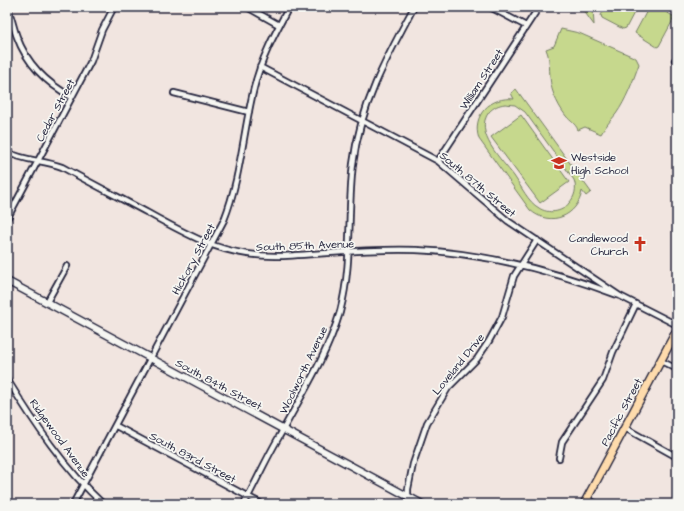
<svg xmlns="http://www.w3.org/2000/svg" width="684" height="511" font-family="'Architects Daughter',sans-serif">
  <rect width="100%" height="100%" fill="#f1e5e0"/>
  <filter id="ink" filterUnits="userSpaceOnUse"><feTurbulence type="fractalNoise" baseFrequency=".025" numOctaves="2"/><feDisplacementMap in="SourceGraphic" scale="8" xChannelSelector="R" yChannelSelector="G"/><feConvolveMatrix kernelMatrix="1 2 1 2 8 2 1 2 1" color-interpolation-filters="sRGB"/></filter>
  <g filter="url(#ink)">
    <!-- green -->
    <path fill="#c6d88d" stroke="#747d64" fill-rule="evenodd" d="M 581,7 L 593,7 L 594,25 Z
      M 606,7 L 637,7 L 626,28 L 623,29 L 602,18 L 601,15 Z
      M 649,7 L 657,7 L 673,16 L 674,18 L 659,46 L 657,47 L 635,33 Z
      M 561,29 L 579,33 L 636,58 L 639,64 C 633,81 626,100 616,114 C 610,121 605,127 601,134 L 585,127 L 578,130 C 575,123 571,122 566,116 C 561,110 557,102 554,95 C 547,78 552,62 546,49 L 554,46 Z
      M 516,89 L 591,192 L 586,196 L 582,191 C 578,216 550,228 530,210 L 479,139 C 471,115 491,96 514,99 L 511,93 ZM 505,104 L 515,105 L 525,112 L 574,180 C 577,188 575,197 569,203 C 562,213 548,214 539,208 C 528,202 521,186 514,176 C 502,160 473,133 489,112 C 494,107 498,105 505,104 Z
      M 521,115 L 569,182 L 540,203 L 491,137 Z"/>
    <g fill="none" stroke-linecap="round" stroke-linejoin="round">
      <!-- minor casing -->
      <g stroke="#22223b" stroke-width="8">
        <path id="minor" d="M 7,7 C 12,17 13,27 17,37 C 27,64 46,83 72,97
          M 247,7 L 279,25
          M 490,7 L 526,26
          M 675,60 L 677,62
          M 260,67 L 438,161 L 508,221 L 620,296 L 677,325
          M 174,93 L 249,112
          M 7,152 C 24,161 44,160 62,167 C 91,183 120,198 148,213 C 194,238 225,257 279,256 C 324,254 370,248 416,250 C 487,253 554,271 620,296
          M 438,161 L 539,7
          M 7,219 L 91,61 L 102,30 L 114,7
          M 47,302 L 67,266
          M 661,361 L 677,369
          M 7,379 C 34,423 65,469 103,504
          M 116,426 L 262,504
          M 625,428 L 677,457
          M 559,458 L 562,442 L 603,380 L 613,352 L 636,304
          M 587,499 L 597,504
          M 73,504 L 224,220 C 241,177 243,132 254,88 C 261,59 275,33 289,7
          M 244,504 C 256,482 266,459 279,437 C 301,396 327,356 340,312 C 353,263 347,213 353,164 C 360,106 387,57 414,7
          M 408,504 L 408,489 L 413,464 L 427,423 L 448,388 L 477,359 L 489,341 L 502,317 L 514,276 L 537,240"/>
      </g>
      <!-- secondary casing -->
      <g stroke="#22223b" stroke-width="9">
        <path id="secondary" d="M 7,281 L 422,504"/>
      </g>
      <!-- primary casing -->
      <g stroke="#22223b" stroke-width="10">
        <path id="primary" d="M 584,504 L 677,330"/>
      </g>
      <!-- minor -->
      <use href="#minor" stroke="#f6f6f2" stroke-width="4.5"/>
      <!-- secondary -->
      <use href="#secondary" stroke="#f6f6f2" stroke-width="6"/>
      <!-- primary -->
      <use href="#primary" stroke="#fedbac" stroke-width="7"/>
    </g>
  </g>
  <!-- icons -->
  <defs>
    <g id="school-bare" transform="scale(1.2)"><path d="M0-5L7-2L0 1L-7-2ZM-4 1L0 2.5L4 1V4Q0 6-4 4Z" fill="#c8321e" stroke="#f6f6f2" stroke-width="2.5" paint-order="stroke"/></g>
    <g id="church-bare" transform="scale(1.2)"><path d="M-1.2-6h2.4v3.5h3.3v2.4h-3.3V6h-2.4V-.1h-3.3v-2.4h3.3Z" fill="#c8321e" stroke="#f6f6f2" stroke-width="2.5" paint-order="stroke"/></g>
  </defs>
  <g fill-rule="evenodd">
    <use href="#school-bare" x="559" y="163"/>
    <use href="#church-bare" x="640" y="244"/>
  </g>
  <g text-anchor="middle" stroke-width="3.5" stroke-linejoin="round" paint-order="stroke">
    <!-- street labels -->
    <g font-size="11" fill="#22223b" stroke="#f6f6f2">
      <text transform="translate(481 79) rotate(-57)" y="4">William Street</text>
      <text transform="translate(55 110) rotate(-62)" y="4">Cedar Street</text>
      <text transform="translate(478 184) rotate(40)" y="4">South 87th Street</text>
      <text transform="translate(305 245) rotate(-2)" y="4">South 85th Avenue</text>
      <text transform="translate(193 259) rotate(-62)" y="4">Hickory Street</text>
      <text transform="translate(458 364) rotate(-51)" y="4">Loveland Drive</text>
      <text transform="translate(303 370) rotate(-64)" y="4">Woolworth Avenue</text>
      <text transform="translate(219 384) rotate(28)" y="4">South 84th Street</text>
      <text transform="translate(621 412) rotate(-62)" y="4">Pacific Street</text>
      <text transform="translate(60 438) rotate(54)" y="4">Ridgewood Avenue</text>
      <text transform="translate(193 457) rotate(28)" y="4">South 83rd Street</text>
    </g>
    <!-- poi labels -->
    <g font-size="11" fill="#22223b" stroke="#f6f6f2" text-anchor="start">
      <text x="571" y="161">Westside<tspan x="571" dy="13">High School</tspan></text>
      <text x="628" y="242" text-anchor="end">Candlewood<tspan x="628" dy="13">Church</tspan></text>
    </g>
  </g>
  <!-- margin -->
  <rect width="684" height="511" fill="none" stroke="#f6f6f2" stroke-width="24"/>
  <rect x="12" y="12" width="660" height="487" fill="none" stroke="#22223b" stroke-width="1.5" filter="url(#ink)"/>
</svg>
